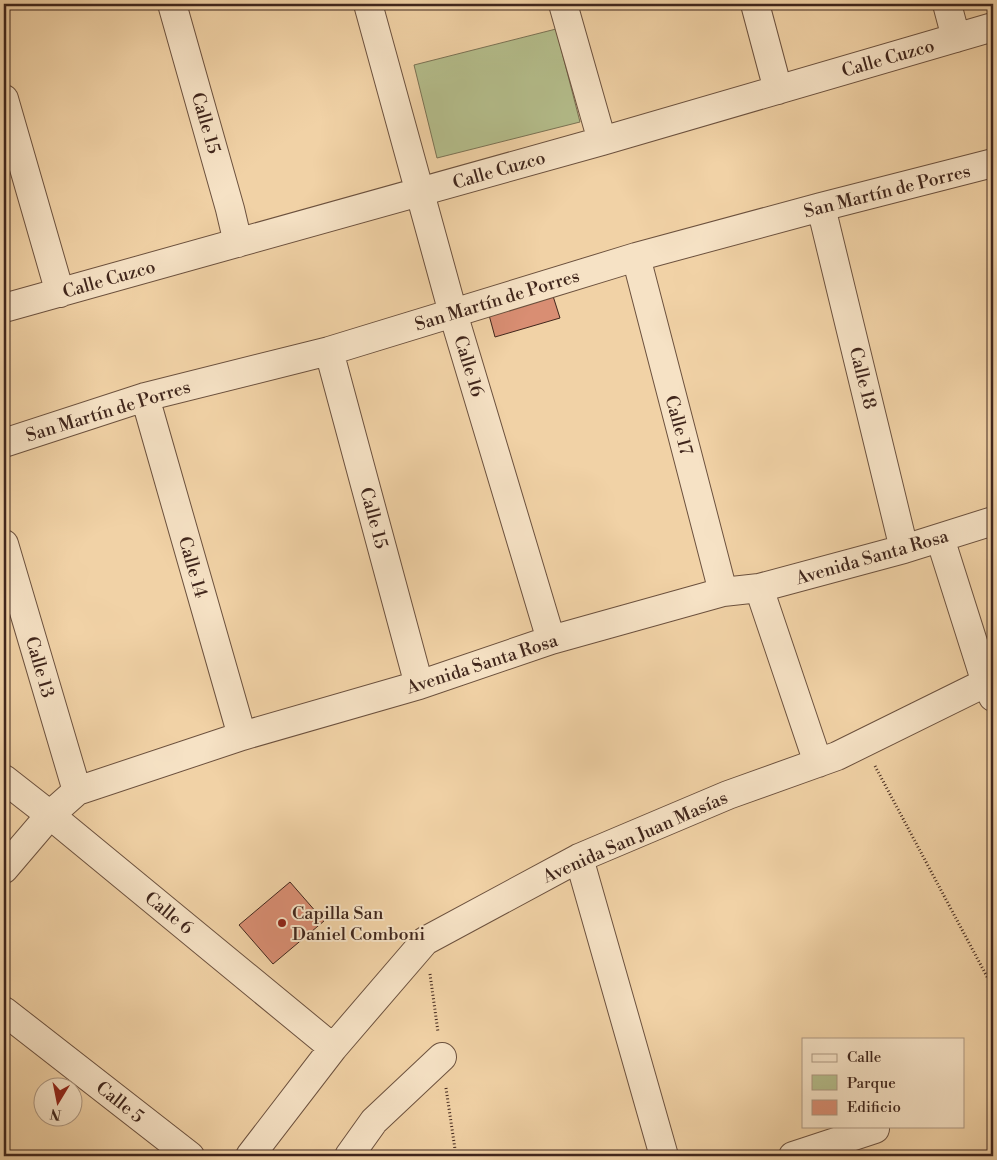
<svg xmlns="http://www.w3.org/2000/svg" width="997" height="1160" font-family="'Libre Bodoni',serif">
  <rect width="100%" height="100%" fill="#f1d2a6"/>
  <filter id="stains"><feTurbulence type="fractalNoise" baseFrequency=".004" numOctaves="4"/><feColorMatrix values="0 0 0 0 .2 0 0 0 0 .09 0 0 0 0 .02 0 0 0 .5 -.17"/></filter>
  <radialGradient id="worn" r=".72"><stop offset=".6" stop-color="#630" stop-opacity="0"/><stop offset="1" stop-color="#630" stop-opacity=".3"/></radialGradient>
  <!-- green -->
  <path fill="#b4bd8b" stroke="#7a7254" d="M 556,29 L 580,122 L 437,158 L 414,65 Z"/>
  <!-- building -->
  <path fill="#d98e73" stroke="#40261c" d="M 553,296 L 560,318 L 495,337 L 489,315 Z
    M 290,882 L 324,921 L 273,964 L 239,925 Z"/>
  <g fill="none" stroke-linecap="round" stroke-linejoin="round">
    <!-- minor casing -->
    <g stroke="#6c513e" stroke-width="30">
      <path id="minor" d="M 172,4 L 230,209 L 238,243
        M 368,4 L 453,313 L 551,640
        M 563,4 L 602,141
        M 755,4 L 778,90
        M 947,4 L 956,38
        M 4,99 L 60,293
        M 821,207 L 904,549
        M 636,257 L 723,592
        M 4,308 L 602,141 L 993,27
        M 329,351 L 419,685
        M 145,397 L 242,736
        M 4,443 L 145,397 L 329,351 L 636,257 L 821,207 L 993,163
        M 940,538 L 986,683 L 993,697
        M 4,544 L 77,791
        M 759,588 L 818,763
        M 4,779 L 50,815 L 333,1048
        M 579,858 L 664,1156
        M 4,869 L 50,815 L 77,791 L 242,736 L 419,685 L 551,640 L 723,592 L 759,588 L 904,549 L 993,521
        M 4,1011 L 190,1156
        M 250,1156 L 333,1048 L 425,941 L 579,858 L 728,795 L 837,756 L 993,679
        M 349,1156 L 374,1121 L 442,1057
        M 793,1156 L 875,1129"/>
    </g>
    <!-- path -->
    <path stroke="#40261c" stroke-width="3" stroke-dasharray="1 2.5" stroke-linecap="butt" d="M 875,766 L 993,988
      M 430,974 L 438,1032
      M 446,1088 L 456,1156"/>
    <!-- minor -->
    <use href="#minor" stroke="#f6e2c5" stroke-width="28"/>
  </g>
  <!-- markers -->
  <circle fill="#8f2418" stroke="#f6e2c5" stroke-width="2" cx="282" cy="923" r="5"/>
  <g text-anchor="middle" stroke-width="4" stroke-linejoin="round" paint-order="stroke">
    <!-- street labels -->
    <g font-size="18" fill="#40261c" stroke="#f6e2c5">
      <text transform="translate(888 58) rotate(-16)" y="6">Calle Cuzco</text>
      <text transform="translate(206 123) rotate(74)" y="6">Calle 15</text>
      <text transform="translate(499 170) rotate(-16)" y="6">Calle Cuzco</text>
      <text transform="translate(887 191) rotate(-14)" y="6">San Martín de Porres</text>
      <text transform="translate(109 279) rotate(-16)" y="6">Calle Cuzco</text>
      <text transform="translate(497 300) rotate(-17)" y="6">San Martín de Porres</text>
      <text transform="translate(469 366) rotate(73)" y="6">Calle 16</text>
      <text transform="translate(863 378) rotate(76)" y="6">Calle 18</text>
      <text transform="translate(108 411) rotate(-17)" y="6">San Martín de Porres</text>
      <text transform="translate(679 425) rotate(75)" y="6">Calle 17</text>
      <text transform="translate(374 518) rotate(75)" y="6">Calle 15</text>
      <text transform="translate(872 557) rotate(-16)" y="6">Avenida Santa Rosa</text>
      <text transform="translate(193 567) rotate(74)" y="6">Calle 14</text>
      <text transform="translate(482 664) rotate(-18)" y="6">Avenida Santa Rosa</text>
      <text transform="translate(40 667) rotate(74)" y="6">Calle 13</text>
      <text transform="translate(635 837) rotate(-24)" y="6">Avenida San Juan Masías</text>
      <text transform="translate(169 913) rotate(39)" y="6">Calle 6</text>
      <text transform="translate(120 1102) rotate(38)" y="6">Calle 5</text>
    </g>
    <!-- poi labels -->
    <g font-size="18" fill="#40261c" stroke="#f6e2c5" text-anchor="start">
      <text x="292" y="919">Capilla San<tspan x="292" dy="21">Daniel Comboni</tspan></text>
    </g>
  </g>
  <!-- margin -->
  <rect width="997" height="1160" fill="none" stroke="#f1d2a6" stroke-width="20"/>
  <rect x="5" y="5" width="987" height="1150" fill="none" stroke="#40261c" stroke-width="2.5"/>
  <rect x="10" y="10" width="977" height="1140" fill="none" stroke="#40261c"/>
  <!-- legend -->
  <rect x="802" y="1038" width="162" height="90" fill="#f6e2c5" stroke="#ad9781"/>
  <rect x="812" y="1054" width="25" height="8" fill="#f6e2c5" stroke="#ad9781"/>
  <text x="847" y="1062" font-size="15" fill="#40261c">Calle</text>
  <rect x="812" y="1075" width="25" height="15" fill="#b4bd8b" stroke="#ad9781"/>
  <text x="847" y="1088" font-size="15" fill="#40261c">Parque</text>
  <rect x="812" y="1100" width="25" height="15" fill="#d98e73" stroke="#ad9781"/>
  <text x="847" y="1112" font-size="15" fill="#40261c">Edificio</text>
  <!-- north arrow -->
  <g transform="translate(58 1102) rotate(190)"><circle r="24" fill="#f6e2c5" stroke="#ad9781"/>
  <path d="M0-4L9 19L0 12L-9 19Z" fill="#8f2418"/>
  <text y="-8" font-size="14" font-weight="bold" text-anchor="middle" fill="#40261c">N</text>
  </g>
  <rect width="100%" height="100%" filter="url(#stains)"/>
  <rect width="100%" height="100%" fill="url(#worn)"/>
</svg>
